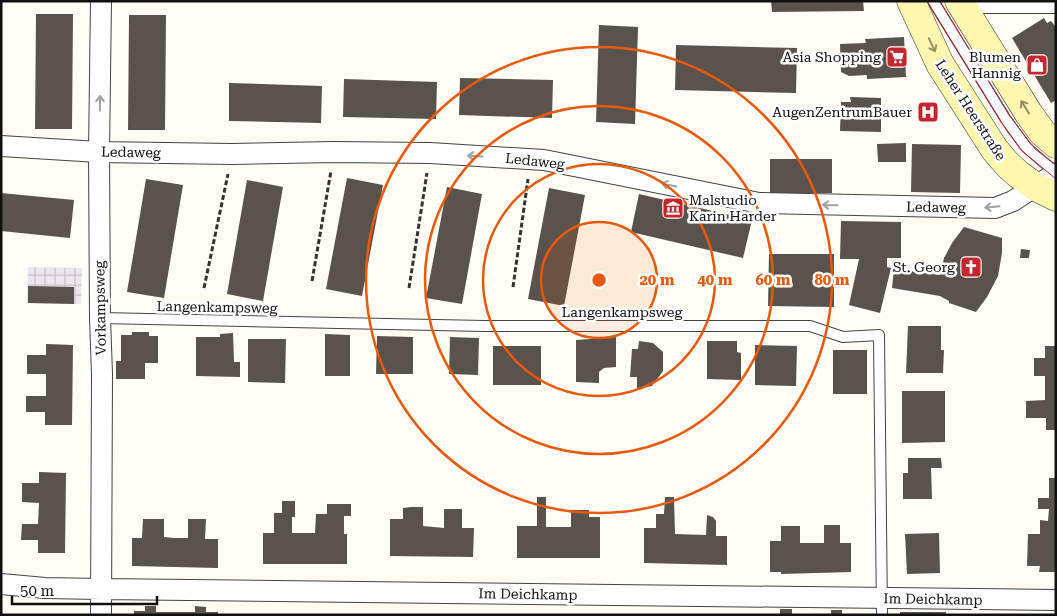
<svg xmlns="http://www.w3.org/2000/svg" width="1057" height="616" font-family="'Roboto Serif',serif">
  <defs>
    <pattern id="industrial-grid" width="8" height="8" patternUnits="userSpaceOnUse" patternTransform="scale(1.25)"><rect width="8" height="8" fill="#eee6ef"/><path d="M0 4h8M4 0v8" fill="none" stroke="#cbc4cc"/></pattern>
  </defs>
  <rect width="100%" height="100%" fill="#fffdf5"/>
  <!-- industrial -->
  <path fill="url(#industrial-grid)" d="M 28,267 L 82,268 L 81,304 L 27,303 Z"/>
  <!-- building -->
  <path fill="#5a524d" d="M 771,1 L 863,1 L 864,11 L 772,12 Z
    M 36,14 L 73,14 L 72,129 L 35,129 Z
    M 129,15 L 166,15 L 165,130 L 128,130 Z
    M 1044,18 L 1047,23 L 1051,21 L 1056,27 L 1056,100 L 1051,103 L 1012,38 Z
    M 599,25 L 638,27 L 635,124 L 596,122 Z
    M 904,37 L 906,77 L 867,79 L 867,75 L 849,76 L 841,72 L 840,44 L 866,43 L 865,39 Z
    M 676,45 L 797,48 L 796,93 L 675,90 Z
    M 460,78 L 553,80 L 552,118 L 459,115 Z
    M 344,79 L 437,82 L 436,119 L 343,117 Z
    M 229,83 L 322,86 L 321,123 L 229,121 Z
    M 850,97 L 881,98 L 881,132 L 840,131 L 841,102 L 851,102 Z
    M 906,143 L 906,162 L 878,162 L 877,144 Z
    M 912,144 L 961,145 L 960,193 L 911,192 Z
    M 770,159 L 832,159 L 832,193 L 770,193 Z
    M 347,178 L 383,185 L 362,296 L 326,289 Z
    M 146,179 L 183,185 L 164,298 L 127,292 Z
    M 247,180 L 283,187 L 263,301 L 227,294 Z
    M 447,187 L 482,194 L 462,304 L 426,298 Z
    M 549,188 L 585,195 L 564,306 L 528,299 Z
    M 1,193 L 74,200 L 70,238 L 1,231 Z
    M 639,194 L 752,220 L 743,258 L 631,232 Z
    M 841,221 L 901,222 L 901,258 L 887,258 L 887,267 L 891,268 L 880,313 L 849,305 L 859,259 L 840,259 Z
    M 964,227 L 1002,238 L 1002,253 L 998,276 L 987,297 L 976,312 L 949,303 L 949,301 L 940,296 L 892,288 L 894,269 L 940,275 L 944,258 L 952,243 Z
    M 1021,249 L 1030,250 L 1029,258 L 1020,258 Z
    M 769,254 L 834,254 L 834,307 L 768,306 Z
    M 28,286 L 74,287 L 74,304 L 28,303 Z
    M 908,326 L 941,326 L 941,350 L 944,350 L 943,373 L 906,373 Z
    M 132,332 L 149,332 L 149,336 L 158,336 L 158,363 L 145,363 L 145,379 L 116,379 L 116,361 L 121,361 L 121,335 L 132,335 Z
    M 233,333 L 234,362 L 240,362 L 240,377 L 196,376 L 196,337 L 220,337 L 220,334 Z
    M 325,334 L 350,335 L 350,376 L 325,376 Z
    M 377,336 L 413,337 L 413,374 L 376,374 Z
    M 450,337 L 479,338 L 478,375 L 449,374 Z
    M 616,337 L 616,367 L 604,368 L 599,372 L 599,383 L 576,382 L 576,340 Z
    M 248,339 L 286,339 L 285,383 L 248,382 Z
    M 639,341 L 653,343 L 663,352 L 663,371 L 652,386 L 637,389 L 637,377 L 630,377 L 632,349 L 638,349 Z
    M 707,341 L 737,341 L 737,352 L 741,353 L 741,380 L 707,379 Z
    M 46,344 L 73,345 L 72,425 L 45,425 L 45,412 L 26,412 L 26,396 L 46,396 L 46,374 L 27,374 L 27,355 L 46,355 Z
    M 755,345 L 797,346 L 796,386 L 755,385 Z
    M 493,346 L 541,346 L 541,385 L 493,385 Z
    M 1045,346 L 1056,346 L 1056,430 L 1046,430 L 1046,418 L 1026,418 L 1026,401 L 1045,400 L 1045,376 L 1034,376 L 1034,358 L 1045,358 Z
    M 833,350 L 867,350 L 867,394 L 833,394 Z
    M 902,391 L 945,391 L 945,442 L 902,443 Z
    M 908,458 L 941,458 L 942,468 L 931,468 L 932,499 L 903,499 L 903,473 L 908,473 Z
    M 39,472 L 66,473 L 65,553 L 38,553 L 38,540 L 21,540 L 22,524 L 38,524 L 39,503 L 22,502 L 22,483 L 39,483 Z
    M 1049,478 L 1056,478 L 1056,572 L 1039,572 L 1040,566 L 1027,566 L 1028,534 L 1040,534 L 1040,520 L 1048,521 L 1049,509 L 1038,509 L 1038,498 L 1049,498 Z
    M 537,497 L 546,497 L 546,527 L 571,527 L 571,510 L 589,510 L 589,517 L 600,517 L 600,558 L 517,558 L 517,526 L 537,526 Z
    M 665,497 L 674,497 L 675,534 L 706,535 L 707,515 L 713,517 L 716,521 L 716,536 L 727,536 L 727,565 L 644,563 L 644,528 L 656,528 L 656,514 L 664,514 Z
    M 282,501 L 295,501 L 295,517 L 292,517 L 292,533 L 315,533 L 316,514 L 327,514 L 327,504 L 351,504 L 351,516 L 344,516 L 344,534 L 347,534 L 347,564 L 263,564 L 263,533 L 274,533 L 274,513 L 282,513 Z
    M 411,507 L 423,507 L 423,526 L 444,528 L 444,509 L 462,509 L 462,528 L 474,528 L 473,557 L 390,556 L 390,519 L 403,519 L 403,508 Z
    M 143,519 L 164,519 L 164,537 L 174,538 L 188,538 L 188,519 L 206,519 L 205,539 L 218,539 L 218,568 L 132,566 L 132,538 L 142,538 Z
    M 824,525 L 840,525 L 840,543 L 851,543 L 851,572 L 781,574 L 781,572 L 770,572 L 770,541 L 781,541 L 781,526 L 800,526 L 800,543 L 824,543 Z
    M 939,533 L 940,573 L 907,574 L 905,534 Z
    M 145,606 L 156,606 L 156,612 L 195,612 L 195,606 L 206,607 L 206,612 L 218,612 L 218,615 L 134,615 L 134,611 L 145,611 Z
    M 780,609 L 792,609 L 792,615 L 780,615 Z
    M 831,610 L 842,610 L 842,615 L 831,615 Z
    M 900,612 L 946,612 L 946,615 L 900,615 Z"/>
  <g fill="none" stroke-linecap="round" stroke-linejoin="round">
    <!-- service casing -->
    <g stroke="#444" stroke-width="12">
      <path id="service" d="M 933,1 L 1005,118 L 1026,147 L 1056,173
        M 100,318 L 484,326 L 810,326 L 843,337 L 879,335 L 882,615"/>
    </g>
    <!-- minor casing -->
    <g stroke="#444" stroke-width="22">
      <path id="minor" d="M 960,3 L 1056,3
        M 1,146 L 99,152 L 232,154 L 334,152 L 430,153 L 544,160 L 759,203 L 995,208 L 1013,201 L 1056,173
        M 1,584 L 45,588 L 101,589 L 1056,600
        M 101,615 L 102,374 L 100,318 L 99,152 L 101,1"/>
    </g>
    <!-- secondary casing -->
    <g stroke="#333" stroke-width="29">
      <path id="secondary" d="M 911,1 L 940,64 L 995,150 L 1008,165 L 1018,174 L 1036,187 L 1056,197
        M 959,1 L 1029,114 L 1042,132 L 1056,144"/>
    </g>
    <!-- path -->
    <path stroke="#333" stroke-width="3" stroke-dasharray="5 2.5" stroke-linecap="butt" d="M 312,281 L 331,171
      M 513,287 L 528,179
      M 204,288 L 228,174
      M 409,288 L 427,173"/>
    <!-- service -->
    <use href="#service" stroke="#fff" stroke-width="10"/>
    <!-- minor -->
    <use href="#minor" stroke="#fff" stroke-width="20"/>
    <!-- secondary -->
    <use href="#secondary" stroke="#fff6b0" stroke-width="28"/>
    <!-- tram -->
    <path stroke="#c4262e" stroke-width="1" d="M 927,1 L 1007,131 L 1022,151 L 1056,179
      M 940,1 L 1009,115 L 1035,149 L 1056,165"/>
  </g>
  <!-- one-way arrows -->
  <defs><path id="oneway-shaft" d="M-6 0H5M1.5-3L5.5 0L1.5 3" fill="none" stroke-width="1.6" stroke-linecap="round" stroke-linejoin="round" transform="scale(1.25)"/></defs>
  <g stroke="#948f68">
    <use href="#oneway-shaft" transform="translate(932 45) rotate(65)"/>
    <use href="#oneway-shaft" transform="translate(1025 107) rotate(-122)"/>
  </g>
  <g stroke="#a0a0a0">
    <use href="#oneway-shaft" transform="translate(100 103) rotate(-89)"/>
    <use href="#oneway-shaft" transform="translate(475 156) rotate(-177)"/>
    <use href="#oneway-shaft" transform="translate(669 185) rotate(-169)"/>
    <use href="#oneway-shaft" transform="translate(830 205) rotate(-179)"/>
    <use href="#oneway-shaft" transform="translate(992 207) rotate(174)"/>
  </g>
  <!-- distance rings -->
  <circle cx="599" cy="280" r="58" fill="#e8590c" fill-opacity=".12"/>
  <g fill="none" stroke="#e8590c" stroke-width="2.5">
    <circle cx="599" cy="280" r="58"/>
    <circle cx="599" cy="280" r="116"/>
    <circle cx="599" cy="280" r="174"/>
    <circle cx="599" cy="280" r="233"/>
  </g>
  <!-- icons -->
  <defs>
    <g id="supermarket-square" transform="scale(1.125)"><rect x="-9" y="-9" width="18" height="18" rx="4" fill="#c4262e" stroke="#fff"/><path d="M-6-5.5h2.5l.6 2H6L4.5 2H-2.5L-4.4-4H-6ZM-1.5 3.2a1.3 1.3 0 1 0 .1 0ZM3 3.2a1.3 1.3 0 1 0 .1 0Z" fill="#fff"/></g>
    <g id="shop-square" transform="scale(1.125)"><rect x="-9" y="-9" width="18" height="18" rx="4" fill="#c4262e" stroke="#fff"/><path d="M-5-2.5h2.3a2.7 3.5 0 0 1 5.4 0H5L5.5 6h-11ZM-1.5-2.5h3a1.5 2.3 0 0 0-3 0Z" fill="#fff"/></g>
    <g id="hospital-square" transform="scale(1.125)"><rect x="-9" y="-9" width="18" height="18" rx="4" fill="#c4262e" stroke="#fff"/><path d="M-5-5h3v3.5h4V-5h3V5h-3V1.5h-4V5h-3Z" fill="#fff"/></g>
    <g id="museum-square" transform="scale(1.125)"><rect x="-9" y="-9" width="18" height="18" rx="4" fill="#c4262e" stroke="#fff"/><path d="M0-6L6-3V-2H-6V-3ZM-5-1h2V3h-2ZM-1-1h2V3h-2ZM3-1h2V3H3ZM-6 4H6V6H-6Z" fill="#fff"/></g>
    <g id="church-square" transform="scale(1.125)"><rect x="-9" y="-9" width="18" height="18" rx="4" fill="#c4262e" stroke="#fff"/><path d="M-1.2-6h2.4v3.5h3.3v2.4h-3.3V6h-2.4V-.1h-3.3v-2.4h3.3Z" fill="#fff"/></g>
  </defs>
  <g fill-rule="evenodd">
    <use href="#supermarket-square" x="897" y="57"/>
    <use href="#shop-square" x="1037" y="65"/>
    <use href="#hospital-square" x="928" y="112"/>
    <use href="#museum-square" x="673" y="208"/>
    <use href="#church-square" x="971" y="267"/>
  </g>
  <g text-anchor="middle" stroke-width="5" stroke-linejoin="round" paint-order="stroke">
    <!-- poi labels -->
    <g font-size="14" fill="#111" stroke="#fff" text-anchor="end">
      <text x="881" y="62">Asia Shopping</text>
      <text x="1021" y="62">Blumen<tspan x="1021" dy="16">Hannig</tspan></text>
      <text x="912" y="117">AugenZentrumBauer</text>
      <text x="689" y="205" text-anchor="start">Malstudio<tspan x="689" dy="16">Karin Harder</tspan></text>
      <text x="955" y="272">St. Georg</text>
    </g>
    <!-- street labels -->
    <g font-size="14" fill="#111" stroke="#fff">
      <text transform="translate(971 110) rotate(57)" y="5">Leher Heerstraße</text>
      <text transform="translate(131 152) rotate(1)" y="5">Ledaweg</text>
      <text transform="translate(535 161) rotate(6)" y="5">Ledaweg</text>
      <text transform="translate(936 207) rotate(1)" y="5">Ledaweg</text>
      <text transform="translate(217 307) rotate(1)" y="5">Langenkampsweg</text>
      <text transform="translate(100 308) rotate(-91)" y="5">Vorkampsweg</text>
      <text x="622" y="317">Langenkampsweg</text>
      <text transform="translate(528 594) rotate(1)" y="5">Im Deichkamp</text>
      <text transform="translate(933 599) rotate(1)" y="5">Im Deichkamp</text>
    </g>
  </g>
  <circle cx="599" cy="280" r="8" fill="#e8590c" stroke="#fff" stroke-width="2.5"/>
  <g font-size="15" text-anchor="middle" font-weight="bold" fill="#e8590c" stroke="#fff" stroke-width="5" stroke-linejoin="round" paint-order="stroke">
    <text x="657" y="285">20 m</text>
    <text x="715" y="285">40 m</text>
    <text x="773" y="285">60 m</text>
    <text x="832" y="285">80 m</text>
  </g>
  <!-- border -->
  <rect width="1057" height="616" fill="none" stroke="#111111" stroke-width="5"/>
  <!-- scale -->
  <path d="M12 596v8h145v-8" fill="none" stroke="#111111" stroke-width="2.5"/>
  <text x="20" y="596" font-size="15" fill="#111111" stroke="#ffffff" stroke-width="4" paint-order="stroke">50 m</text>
</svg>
